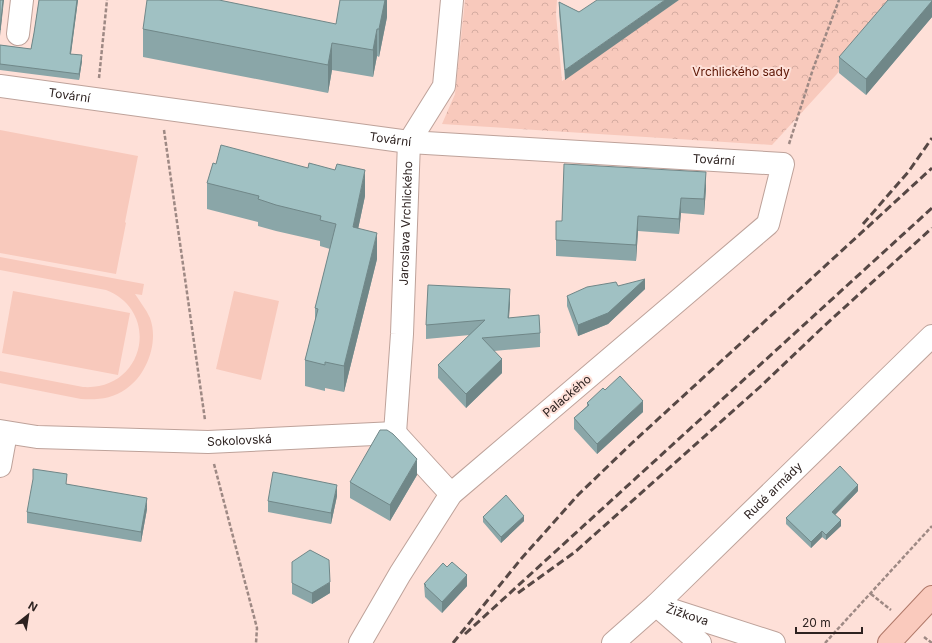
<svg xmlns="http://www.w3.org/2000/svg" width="932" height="643" font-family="Inter,sans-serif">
  <defs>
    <pattern id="park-crowns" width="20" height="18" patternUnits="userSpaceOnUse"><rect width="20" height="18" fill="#f8c9bc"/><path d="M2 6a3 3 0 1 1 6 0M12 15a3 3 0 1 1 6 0" fill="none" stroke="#d5aca1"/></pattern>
  </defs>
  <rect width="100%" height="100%" fill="#fee0d8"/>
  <!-- park -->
  <path fill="url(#park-crowns)" d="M 465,0 L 557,0 L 556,14 L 562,81 L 679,0 L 900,0 L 836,75 L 772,145 L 442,124 L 455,94 Z"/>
  <!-- garden -->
  <path fill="#f8c9bc" d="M 0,130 L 138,156 L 125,222 L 126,223 L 116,274 L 0,253 Z
    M 0,257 L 144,284 L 142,295 L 135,294 C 140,302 146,309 150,318 C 159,342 147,375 126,389 C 112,399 97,400 81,399 L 0,383 L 0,371 L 83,387 C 144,391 162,312 106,290 L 0,270 Z
    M 13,291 L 130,313 L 118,375 L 2,353 Z
    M 234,291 L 279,301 L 261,380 L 216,369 Z"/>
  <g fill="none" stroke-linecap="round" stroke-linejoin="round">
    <!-- minor casing -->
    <g stroke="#bea29a" stroke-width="24">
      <g id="minor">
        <path d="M 18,34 L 22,0"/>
        <path id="s1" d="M 0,86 L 409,142 L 783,164 L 768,224 L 451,494 L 400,574 L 360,643"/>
        <path id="s2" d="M 0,431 L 37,437 L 208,442 L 395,433 L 451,494"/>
        <path id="s3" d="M 395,433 L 402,334 L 409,142 L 444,86 L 452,0"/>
        <path d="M 0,466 L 6,433"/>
        <path id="s4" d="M 613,643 L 656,605 L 932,336"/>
        <path id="s5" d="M 700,643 L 656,605 L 774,643"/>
      </g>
    </g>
    <!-- major casing -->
    <g stroke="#b07869" stroke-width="24">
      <path id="major" d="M 889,643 L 932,597"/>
    </g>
    <!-- path -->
    <path stroke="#9e8984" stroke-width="2.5" stroke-dasharray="4 2" stroke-linecap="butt" d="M 99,78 L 107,0
      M 164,130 L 205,420
      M 789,144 L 813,69 L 839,0
      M 214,464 L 257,628 L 256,643
      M 871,594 L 891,610
      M 924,637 L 932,643
      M 825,643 L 932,526"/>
    <!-- minor -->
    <use href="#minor" stroke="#fff" stroke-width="22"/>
    <!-- major -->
    <use href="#major" stroke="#facabd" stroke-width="22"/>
    <!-- rail -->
    <path stroke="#574845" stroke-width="3" stroke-dasharray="8 4" stroke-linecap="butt" d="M 863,224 L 909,171 L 932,138
      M 518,593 L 575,552 L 761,386 L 823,327 L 932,228
      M 465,634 L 932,208
      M 453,643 L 521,559 L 578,495 L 632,443 L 932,168"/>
  </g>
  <!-- wall -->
  <path fill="#8aa6a8" d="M 39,0 L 78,0 L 71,54 L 82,61 L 79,80 L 0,70 L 0,45 L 31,49 L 34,33 Z
    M 932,0 L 932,17 L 866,95 L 839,73 L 839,57 Z
    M 387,1 L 387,17 L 379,57 L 377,56 L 373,77 L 332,70 L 328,93 L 143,57 L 143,29 L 336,24 Z
    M 559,2 L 579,12 L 565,80 L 559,12 Z
    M 207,183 L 365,196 L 358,229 L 377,259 L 344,392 L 325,388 L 325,391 L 305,386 L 305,360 L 315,321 L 315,308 L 330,249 L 320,246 L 320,241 L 276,231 L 258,226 L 258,222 L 207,209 Z
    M 706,188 L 704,215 L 681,213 L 679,234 L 638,231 L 636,261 L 556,256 L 556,221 L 562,221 Z
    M 618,286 L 645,289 L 608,324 L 578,336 L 567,306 L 567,296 Z
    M 510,302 L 509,318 L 540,333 L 540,347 L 494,351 L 502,373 L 466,408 L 438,378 L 438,365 L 470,335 L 426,339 L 426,325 Z
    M 587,403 L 643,412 L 597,454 L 574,429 L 574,418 L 587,406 Z
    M 417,475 L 390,521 L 350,498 L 350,482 Z
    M 67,484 L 147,509 L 141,542 L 27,523 L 27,512 Z
    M 858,491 L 835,515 L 841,526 L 826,540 L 822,537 L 811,548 L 786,524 L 786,518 Z
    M 337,496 L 331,524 L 268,512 L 268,501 Z
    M 483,517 L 524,521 L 501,543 L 483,522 Z
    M 292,562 L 330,593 L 312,604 L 292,594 Z
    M 424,584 L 467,586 L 442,613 L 425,597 Z"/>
  <!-- shaded-wall -->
  <path fill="#708788" d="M 3,0 L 4,0 L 0,36 L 0,30 Z
    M 77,0 L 78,0 L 70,60 L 70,54 Z
    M 384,0 L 387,0 L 387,17 L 379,57 L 379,29 Z
    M 665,0 L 679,0 L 565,80 L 565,70 Z
    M 932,1 L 932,17 L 866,95 L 866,79 Z
    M 377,29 L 377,56 L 373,77 L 373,50 Z
    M 332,43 L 332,70 L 328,93 L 328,65 Z
    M 82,55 L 82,61 L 79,80 L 79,74 Z
    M 365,170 L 365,196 L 353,253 L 353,227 Z
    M 706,172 L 706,188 L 704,215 L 704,199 Z
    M 681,198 L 681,213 L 679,234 L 679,219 Z
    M 638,216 L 638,231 L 636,261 L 636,245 Z
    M 377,233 L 377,259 L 344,392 L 344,366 Z
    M 645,279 L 645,289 L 608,324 L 578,336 L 578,325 Z
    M 510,289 L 510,302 L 508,331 L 508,318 Z
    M 502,359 L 502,373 L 466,408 L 466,394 Z
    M 643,401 L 643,412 L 597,454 L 597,444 Z
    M 417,459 L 417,475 L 390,521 L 390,505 Z
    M 337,485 L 337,496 L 331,524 L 331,513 Z
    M 858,485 L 858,491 L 832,518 L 832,512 Z
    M 147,498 L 147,509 L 141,542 L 141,532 Z
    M 524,516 L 524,521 L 501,543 L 501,537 Z
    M 841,520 L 841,526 L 826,540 L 826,535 Z
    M 822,531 L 822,537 L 811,548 L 811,542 Z
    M 467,575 L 467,586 L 442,613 L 442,602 Z
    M 330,582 L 330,593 L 312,604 L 312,593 Z"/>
  <!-- building -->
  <path fill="#a0c1c3" stroke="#708788" d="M 0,0 L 3,0 L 0,30 Z
    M 39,0 L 77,0 L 70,54 L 82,55 L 79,74 L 0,64 L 0,45 L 31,49 L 34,33 Z
    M 147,0 L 219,0 L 336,24 L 340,0 L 385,0 L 379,29 L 377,29 L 373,50 L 332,43 L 328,65 L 143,29 Z
    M 597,0 L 665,0 L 565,70 L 559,2 L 579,12 Z
    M 888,0 L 932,0 L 932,1 L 866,79 L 839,57 Z
    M 221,145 L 308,168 L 309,163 L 335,170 L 337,164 L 365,170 L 353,227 L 377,233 L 344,366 L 325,362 L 325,365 L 305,360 L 318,309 L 315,308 L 336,224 L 320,220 L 321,216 L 276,205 L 258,199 L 259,196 L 207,183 L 213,163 L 216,164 Z
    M 564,164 L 706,172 L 704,199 L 681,198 L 679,219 L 638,216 L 636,245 L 556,240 L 556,221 L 562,221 Z
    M 645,279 L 608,313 L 578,325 L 567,296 L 587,287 L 616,282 L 618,286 Z
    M 428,285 L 510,289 L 508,318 L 539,315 L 540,333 L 482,338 L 502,359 L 466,394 L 438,365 L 485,320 L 426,325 Z
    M 620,376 L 643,401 L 597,444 L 574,418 L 589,405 L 587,403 L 603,388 L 605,390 Z
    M 380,430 L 387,430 L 393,434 L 417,459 L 390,505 L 350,482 Z
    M 840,466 L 858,485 L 832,512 L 841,520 L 826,535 L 822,531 L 811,542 L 786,518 Z
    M 33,469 L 67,474 L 66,484 L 147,498 L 141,532 L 27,512 L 33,479 Z
    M 273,472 L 337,485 L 331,513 L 268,501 Z
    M 506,495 L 524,516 L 501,537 L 483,517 Z
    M 310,550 L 329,560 L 330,582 L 312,593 L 292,583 L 292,562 Z
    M 452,562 L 467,575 L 442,602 L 425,586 L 426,585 L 424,584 L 443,563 L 447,567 Z"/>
  <g text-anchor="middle" stroke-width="4" stroke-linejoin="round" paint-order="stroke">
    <!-- park labels -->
    <g font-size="12" fill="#5a1201" stroke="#fee0d8">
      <text x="741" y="76">Vrchlického sady</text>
    </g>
    <!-- street labels -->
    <g font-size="12" fill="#2d2220" stroke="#fee0d8">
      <text dy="4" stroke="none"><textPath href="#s1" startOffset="70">Tovární</textPath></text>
      <text dy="4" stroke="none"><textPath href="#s1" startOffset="394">Tovární</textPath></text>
      <text dy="4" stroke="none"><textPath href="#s1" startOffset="718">Tovární</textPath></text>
      <text dy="4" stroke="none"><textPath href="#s3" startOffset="210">Jaroslava Vrchlického</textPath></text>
      <text transform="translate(567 396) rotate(-40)" y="4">Palackého</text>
      <text dy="4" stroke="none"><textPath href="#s2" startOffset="240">Sokolovská</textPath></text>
      <text dy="4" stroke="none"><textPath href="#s4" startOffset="221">Rudé armády</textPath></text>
      <text dy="4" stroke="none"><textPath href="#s5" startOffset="91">Žižkova</textPath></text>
    </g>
  </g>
  <!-- north arrow -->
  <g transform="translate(28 615) rotate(30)" stroke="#fee0d8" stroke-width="3" paint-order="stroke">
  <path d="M0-3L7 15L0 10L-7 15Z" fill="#2d2220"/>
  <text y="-6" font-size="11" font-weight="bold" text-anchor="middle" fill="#2d2220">N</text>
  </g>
  <!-- scale -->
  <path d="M796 627v6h66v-6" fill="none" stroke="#2d2220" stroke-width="2"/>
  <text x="802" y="627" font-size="12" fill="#2d2220" stroke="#fee0d8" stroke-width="3" paint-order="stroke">20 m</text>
</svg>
